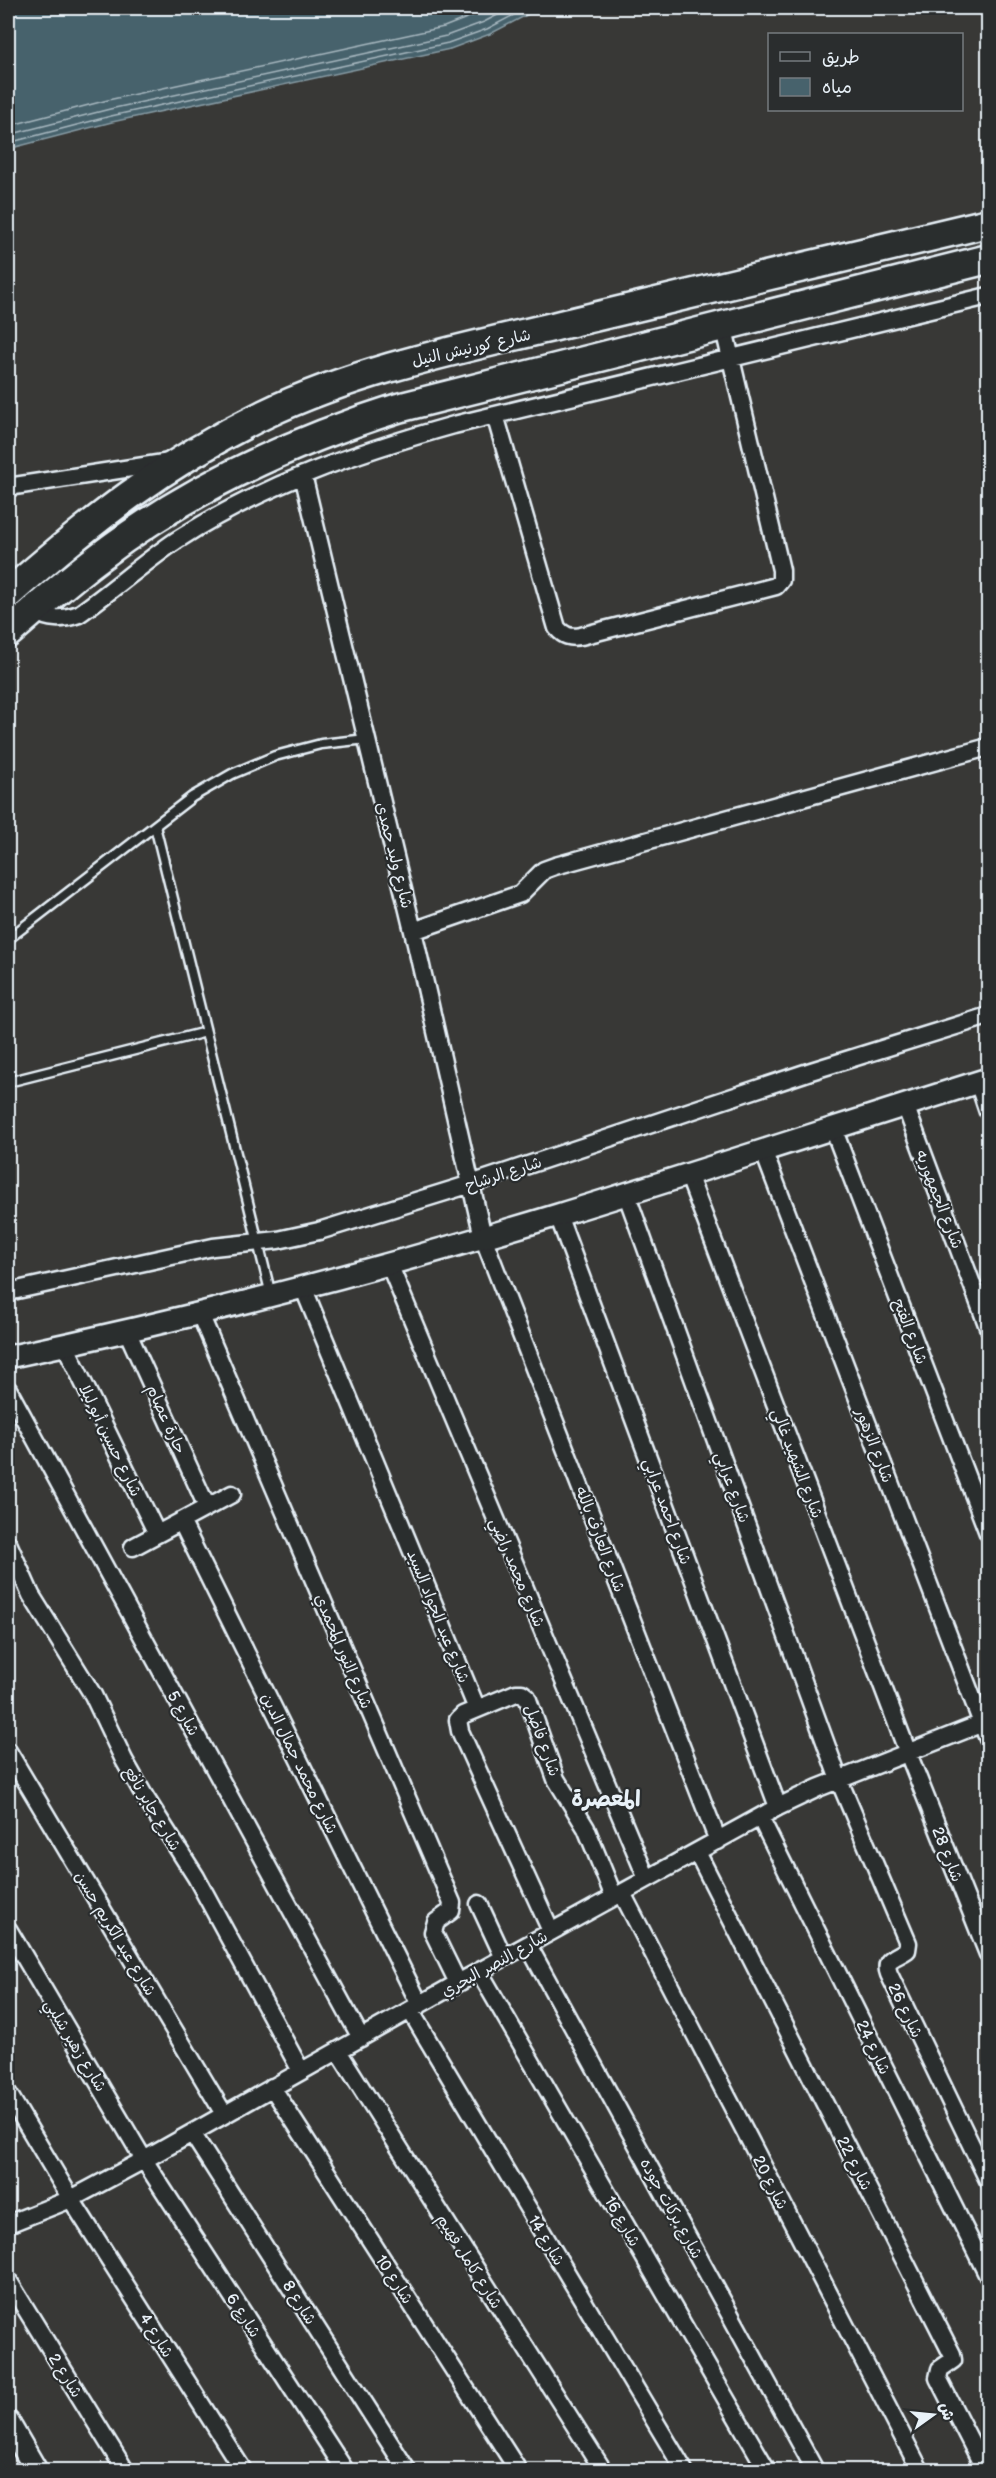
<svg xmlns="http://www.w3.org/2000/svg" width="996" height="2478" font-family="'Balsamiq Sans','Playpen Sans Arabic',sans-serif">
  <rect width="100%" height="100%" fill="#383836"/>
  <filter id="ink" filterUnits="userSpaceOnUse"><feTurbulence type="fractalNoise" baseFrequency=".0167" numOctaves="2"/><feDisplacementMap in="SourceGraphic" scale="12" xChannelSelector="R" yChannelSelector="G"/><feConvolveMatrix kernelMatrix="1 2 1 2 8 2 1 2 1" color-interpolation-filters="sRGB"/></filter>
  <g filter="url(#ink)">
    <!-- water -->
    <path fill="#47626c" stroke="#879ba4" stroke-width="1.5" d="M 8,8 L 540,8 L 490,34 L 450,49 L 112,122 L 8,149 Z"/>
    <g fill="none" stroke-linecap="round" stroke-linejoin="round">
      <!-- shore -->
      <path stroke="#a8b8c0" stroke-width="1.5" d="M 8,126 L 108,100 L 444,27 L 492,8
        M 8,135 L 110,109 L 446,36 L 484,22 L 511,8
        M 8,143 L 111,116 L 448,43 L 487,29 L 527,8"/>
      <!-- service casing -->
      <g stroke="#e8f1f8" stroke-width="13">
        <path id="service" d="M 155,826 L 271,1295
          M 8,939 L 192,797 L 232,774 L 275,756 L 321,744 L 367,739
          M 8,1082 L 206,1032"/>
      </g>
      <!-- minor casing -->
      <g stroke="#e8f1f8" stroke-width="21">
        <path id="minor" d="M 495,415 L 557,628 C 564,636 570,638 581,636 L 776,586 L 781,580 L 781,570 L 723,325
          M 303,475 L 413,931 L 483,1237 L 718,1841
          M 8,487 L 170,462
          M 34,611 C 49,620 62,620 79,614 C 113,590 143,563 177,540 C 262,485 357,452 454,425 L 988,296
          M 413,931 L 520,894 L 544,870 L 555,866 L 988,747
          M 978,1082 L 988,1112
          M 905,1105 L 988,1327
          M 833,1128 L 988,1533
          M 763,1150 L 988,1739
          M 688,1174 L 908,1753 L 988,1954
          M 626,1193 L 839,1780 L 908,1943 L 907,1950 C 896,1958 883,1958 889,1974 L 988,2180
          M 558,1215 L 778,1807
          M 389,1264 L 647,1879
          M 303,1287 L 477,1709
          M 8,1292 L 213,1247 L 278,1240 L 319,1231 L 471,1184 L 811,1071 L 988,1016
          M 200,1314 L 452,1903 L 451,1911 L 436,1922 L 433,1932 L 458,1983
          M 127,1331 L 207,1507
          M 65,1345 L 157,1534
          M 8,1389 L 361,2038
          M 181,1521 L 420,2005
          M 8,1543 L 31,1595 L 93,1695 L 124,1760 L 145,1797 L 196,1877 L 301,2071
          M 133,1547 L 232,1494
          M 8,1751 L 224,2114
          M 760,1817 L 988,2276
          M 697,1852 L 952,2354 L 953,2360 L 940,2369 L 938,2378 L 985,2470
          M 622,1893 L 920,2470
          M 479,1904 L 504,1958
          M 8,1929 L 144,2160 L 345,2470
          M 551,1931 L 460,1731 L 458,1720 L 463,1715 L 516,1693 L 522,1693 L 527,1697 L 556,1779 L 586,1828 L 614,1897
          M 528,1945 L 815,2470
          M 479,1971 L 767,2470
          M 410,2010 L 684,2470
          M 338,2051 L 603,2470
          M 272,2087 L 518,2470
          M 8,2093 L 71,2199 L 243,2470
          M 192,2133 L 407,2470
          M 8,2224 L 71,2199 L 144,2160 L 458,1983 L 778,1807 L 818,1788 L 988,1721
          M 8,2280 L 125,2470"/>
      </g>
      <!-- tertiary casing -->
      <g stroke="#e8f1f8" stroke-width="26">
        <path id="tertiary" d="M 8,1357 C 193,1318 377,1270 558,1215 C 702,1171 845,1124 988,1079
          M 8,2422 L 36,2470"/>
      </g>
      <!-- trunk casing -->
      <g stroke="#e8f1f8" stroke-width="33">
        <path id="trunk" d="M 8,594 C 91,521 164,463 265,414 C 364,367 471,347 577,321 C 714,289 851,256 988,223
          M 8,633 C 37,608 67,581 98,558 C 188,489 290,442 398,408 L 988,259"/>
      </g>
      <!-- service -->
      <use href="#service" stroke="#2a2d2e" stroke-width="8"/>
      <!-- minor -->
      <use href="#minor" stroke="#2a2d2e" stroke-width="16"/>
      <!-- tertiary -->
      <use href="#tertiary" stroke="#2a2d2e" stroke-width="21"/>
      <!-- trunk -->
      <use href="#trunk" stroke="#2a2d2e" stroke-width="28"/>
    </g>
  </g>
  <g text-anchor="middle" stroke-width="4.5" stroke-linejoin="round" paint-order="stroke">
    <!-- street labels -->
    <g font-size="16" fill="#e8f1f8" stroke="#2a2d2e">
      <text transform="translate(471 347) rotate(-13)" y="6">شارع كورنيش النيل</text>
      <text transform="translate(395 855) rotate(76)" y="6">شارع وليد حمدى</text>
      <text transform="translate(503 1173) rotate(-18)" y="6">شارع الرشاح</text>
      <text transform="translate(940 1199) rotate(69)" y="6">شارع الجمهوريه</text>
      <text transform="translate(911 1331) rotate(69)" y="6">شارع الفتح</text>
      <text transform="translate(167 1419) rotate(66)" y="6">حارة عصام</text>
      <text transform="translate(111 1440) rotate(64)" y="6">شارع حسين أبو ليلا</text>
      <text transform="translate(875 1445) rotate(69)" y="6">شارع الزهور</text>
      <text transform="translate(798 1463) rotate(69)" y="6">شارع الشهيد غالي</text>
      <text transform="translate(733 1487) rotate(70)" y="6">شارع عرابي</text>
      <text transform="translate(668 1511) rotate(70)" y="6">شارع احمد عرابي</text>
      <text transform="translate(601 1539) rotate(69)" y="6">شارع العارف بالله</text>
      <text transform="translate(518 1572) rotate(67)" y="6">شارع محمد راضي</text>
      <text transform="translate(439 1616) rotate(68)" y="6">شارع عبد الجواد السيد</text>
      <text transform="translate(344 1651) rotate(67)" y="6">شارع النور المحمدي</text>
      <text transform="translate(184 1713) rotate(61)" y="6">شارع 5</text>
      <text transform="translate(543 1740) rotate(70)" y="6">شارع فاضل</text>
      <text transform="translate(300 1763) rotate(64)" y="6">شارع محمد جمال الدين</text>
      <text transform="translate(153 1808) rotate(59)" y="6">شارع جابر نافع</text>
      <text transform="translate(948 1854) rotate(68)" y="6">شارع 28</text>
      <text transform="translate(116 1933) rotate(59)" y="6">شارع عبد الكريم حسن</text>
      <text transform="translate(494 1963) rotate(-29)" y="6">شارع النصر البحري</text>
      <text transform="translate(906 2010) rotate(64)" y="6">شارع 26</text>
      <text transform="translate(76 2045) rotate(59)" y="6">شارع زهير شلبي</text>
      <text transform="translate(874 2047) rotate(64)" y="6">شارع 24</text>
      <text transform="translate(855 2163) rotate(63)" y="6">شارع 22</text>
      <text transform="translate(771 2182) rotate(63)" y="6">شارع 20</text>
      <text transform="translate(672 2208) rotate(61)" y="6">شارع بركات جوده</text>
      <text transform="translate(623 2221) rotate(60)" y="6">شارع 16</text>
      <text transform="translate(547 2240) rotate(59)" y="6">شارع 14</text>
      <text transform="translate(470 2261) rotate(58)" y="6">شارع كامل فهيم</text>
      <text transform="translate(395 2279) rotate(57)" y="6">شارع 10</text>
      <text transform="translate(300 2302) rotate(58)" y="6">شارع 8</text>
      <text transform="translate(244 2315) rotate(57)" y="6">شارع 6</text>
      <text transform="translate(157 2335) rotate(58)" y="6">شارع 4</text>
      <text transform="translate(66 2375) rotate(58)" y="6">شارع 2</text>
    </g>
    <!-- district labels -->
    <g font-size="22" font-weight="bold" fill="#e8f1f8" stroke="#2a2d2e">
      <text x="606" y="1806">المعصرة</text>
    </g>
  </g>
  <!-- margin -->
  <rect width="996" height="2478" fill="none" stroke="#2a2d2e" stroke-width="30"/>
  <rect x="15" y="15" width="966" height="2448" fill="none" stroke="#e8f1f8" stroke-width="2" filter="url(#ink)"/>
  <!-- legend -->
  <rect x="768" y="33" width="195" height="78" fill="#2a2d2e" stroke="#767b7f" stroke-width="1.5"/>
  <rect x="780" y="52" width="30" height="9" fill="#2a2d2e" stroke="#767b7f" stroke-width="1.5"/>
  <text x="822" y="63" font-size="18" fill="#e8f1f8">طريق</text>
  <rect x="780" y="78" width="30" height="18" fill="#47626c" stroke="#767b7f" stroke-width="1.5"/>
  <text x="822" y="93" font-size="18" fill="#e8f1f8">مياه</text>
  <!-- north arrow -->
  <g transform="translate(933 2415) rotate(75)" stroke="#2a2d2e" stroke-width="4.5" paint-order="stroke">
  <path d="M0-4.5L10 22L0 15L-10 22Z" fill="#e8f1f8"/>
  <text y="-9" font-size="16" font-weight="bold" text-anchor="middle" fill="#e8f1f8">ش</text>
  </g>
</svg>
